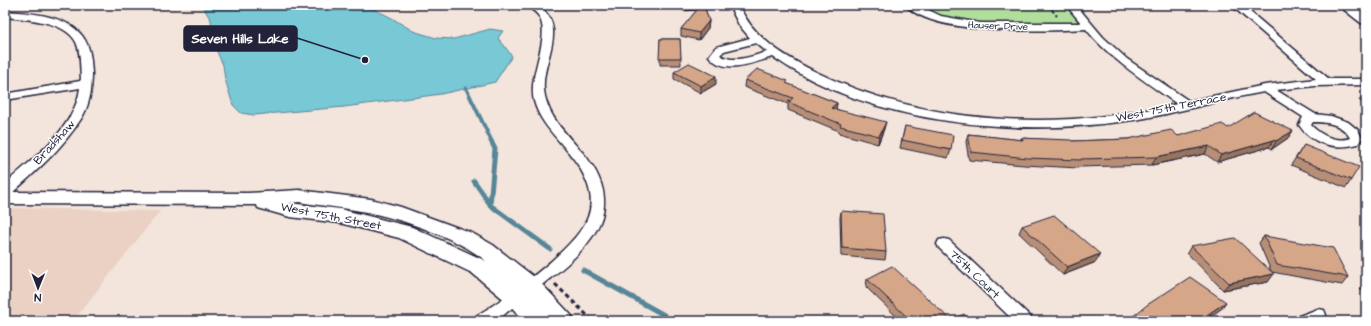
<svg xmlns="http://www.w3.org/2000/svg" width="1371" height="326" font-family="'Architects Daughter',sans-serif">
  <rect width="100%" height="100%" fill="#f3e4dc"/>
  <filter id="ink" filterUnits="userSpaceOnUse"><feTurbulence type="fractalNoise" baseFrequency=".025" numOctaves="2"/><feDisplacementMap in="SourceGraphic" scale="8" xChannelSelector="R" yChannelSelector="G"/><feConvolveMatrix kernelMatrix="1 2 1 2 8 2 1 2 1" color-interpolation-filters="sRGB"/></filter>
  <g filter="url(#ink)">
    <!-- built -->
    <path fill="#ead1c3" d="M 5,208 L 160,211 L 73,321 L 5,321 Z"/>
    <!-- green -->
    <path fill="#b2de9c" stroke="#6a806c" d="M 911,5 L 1071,5 L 1088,26 L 957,23 Z"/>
    <!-- water -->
    <path fill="#79c8d5" stroke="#568697" d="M 199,5 L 365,5 L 390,17 L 413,31 L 436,38 L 454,39 L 490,29 L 503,31 L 498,38 L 512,56 L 495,82 L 441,94 L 344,107 L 254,115 L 241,113 L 233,105 L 225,79 L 223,65 L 213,43 L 211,20 L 203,7 L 198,6 Z"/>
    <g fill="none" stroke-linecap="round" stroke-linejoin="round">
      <!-- stream-far1 -->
      <path stroke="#568697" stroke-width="4" d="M 466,88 L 492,142"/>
      <!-- stream -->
      <path stroke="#568697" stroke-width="5" d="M 491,141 L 495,149 L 490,205 L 550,249
        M 474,181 L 490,204
        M 583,270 L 664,315 L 668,321"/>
      <!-- street casing -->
      <g stroke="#22223b" stroke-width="3">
        <path id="street" d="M 527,5 L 538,5 C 572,30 537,64 545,96 C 550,119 567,135 583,153 C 628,207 594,244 548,280 C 534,291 521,302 507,312 C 504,315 499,320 495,321 C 489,323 480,321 474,321 L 476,316 C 505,299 577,248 588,217 C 595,198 588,181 578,165 C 564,143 541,127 534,101 C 527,74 553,36 538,15 C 535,11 530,9 527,5 Z
          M 729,5 L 739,5 C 752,37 784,56 814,71 C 926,126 1057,131 1177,104 C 1145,81 1111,60 1086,29 C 1047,31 931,36 906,5 L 918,5 L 941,16 L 980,23 L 1081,23 L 1066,5 L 1076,5 L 1103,37 L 1127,59 L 1189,101 L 1265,85 L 1316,79 L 1231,5 L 1242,5 L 1329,79 L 1366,79 L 1366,85 L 1315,86 L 1276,90 L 1315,114 L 1331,116 L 1348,122 L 1358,130 L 1362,138 L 1358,144 C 1336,150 1312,145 1299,125 L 1303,117 L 1264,92 C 1222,99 1182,112 1140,119 C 1022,138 874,127 773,57 C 754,62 724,76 709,56 L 716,47 L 750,38 L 739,25 ZM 756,43 L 767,52 C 751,56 735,64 720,55 L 724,51 ZM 1313,122 C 1327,122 1343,124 1350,138 C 1336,143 1320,135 1311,125 Z
          M 1349,5 L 1366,5 L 1366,11 L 1346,10 L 1344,8 Z
          M 5,11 C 31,13 71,15 85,40 C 91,50 91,62 92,73 C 92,89 90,105 81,119 C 62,149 35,172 10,195 L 5,197 L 5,184 C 33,158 75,129 80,88 L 5,100 L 5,94 L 80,81 L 81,79 C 80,67 81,53 76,42 C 65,21 26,19 5,17 Z
          M 944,239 L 949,240 L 1030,316 L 1032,321 L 1014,321 L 939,248 L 937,244 L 939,240 Z
          M 1318,309 L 1324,310 L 1326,315 L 1324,320 L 1321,321 L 1297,321 L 1299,316 Z"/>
      </g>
      <!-- secondary casing -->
      <g stroke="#22223b" stroke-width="3">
        <path id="secondary" d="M 1338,5 L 1354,5 L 1366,14 L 1366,24 L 1361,23 Z
          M 299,190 L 371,199 L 401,207 L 472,233 L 493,245 L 538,280 L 571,315 L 574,321 L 524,321 L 507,302 L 472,273 L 399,238 L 340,223 L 290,217 L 258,208 L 257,205 L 5,204 L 5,192 L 248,193 ZM 299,202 C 323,206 348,208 371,213 C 405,220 460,239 486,261 L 412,227 L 340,209 L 289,203 Z"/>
      </g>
      <!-- path-far1 -->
      <path stroke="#22223b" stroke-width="2" stroke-dasharray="3.5 2.5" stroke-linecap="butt" d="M 1048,5 L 1057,16"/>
      <!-- path -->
      <path stroke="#22223b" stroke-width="3" stroke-dasharray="4.5 3.5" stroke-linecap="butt" d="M 555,284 L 593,321"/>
      <!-- street -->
      <use href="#street" fill="#fff" fill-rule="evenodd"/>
      <!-- secondary -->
      <use href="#secondary" fill="#fff" fill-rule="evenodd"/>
    </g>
    <!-- wall -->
    <path fill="#b88f76" stroke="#22223b" d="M 682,5 L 704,5 L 709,21 L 708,28 L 699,40 L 681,36 L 681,29 L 697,10 L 683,11 Z
      M 660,39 L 680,39 L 681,65 L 660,65 Z
      M 674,72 L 716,84 L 701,93 L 674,79 Z
      M 745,80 L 788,84 L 837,103 L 836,109 L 884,129 L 878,144 L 839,133 L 839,131 L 788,110 L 788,104 L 744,87 Z
      M 1364,93 L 1366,93 L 1366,107 L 1359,100 Z
      M 905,126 L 951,150 L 948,158 L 900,148 Z
      M 968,134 L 1021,140 L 1021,138 L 1072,141 L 1128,139 L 1178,136 L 1288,138 L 1272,149 L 1269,147 L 1217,162 L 1205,154 L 1152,165 L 1079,167 L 1078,168 L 1024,165 L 969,160 L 966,142 Z
      M 1304,145 L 1351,180 L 1346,188 L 1291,165 Z
      M 841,211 L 886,252 L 885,260 L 841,256 L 840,218 Z
      M 1022,226 L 1096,262 L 1063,275 L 1019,233 Z
      M 1264,236 L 1348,277 L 1342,285 L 1272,272 L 1268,282 L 1223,290 L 1187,253 L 1191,246 L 1271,271 L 1259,243 Z
      M 867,279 L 951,320 L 971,321 L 901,321 L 866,287 Z
      M 1366,283 L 1366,294 L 1360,289 Z"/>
    <!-- shaded-wall -->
    <path fill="#967460" stroke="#22223b" d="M 709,21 L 708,28 L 699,40 L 699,33 Z
      M 716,76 L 716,84 L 701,93 L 701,86 Z
      M 837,103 L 836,110 L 831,108 Z
      M 886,122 L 884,129 L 878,144 L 879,136 Z
      M 1293,131 L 1288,138 L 1272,149 L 1276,141 Z
      M 1274,140 L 1269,147 L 1217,162 L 1221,155 Z
      M 1209,146 L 1205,154 L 1152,165 L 1156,157 Z
      M 1100,254 L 1096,262 L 1063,275 L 1067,267 Z
      M 1274,274 L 1268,282 L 1223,290 L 1229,283 Z
      M 1226,302 L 1221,309 L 1204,321 L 1198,321 Z
      M 910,317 L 909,321 L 907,321 L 908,318 Z"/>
    <!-- building -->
    <path fill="#d6a689" stroke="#22223b" d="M 701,5 L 704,5 L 709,21 L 699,33 L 681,29 Z
      M 660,39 L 680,39 L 681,58 L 659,58 Z
      M 689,63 L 716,76 L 701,86 L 674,72 Z
      M 757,69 L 788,81 L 786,83 L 837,103 L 831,108 L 886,122 L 879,136 L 840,126 L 841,124 L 788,102 L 793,98 L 745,80 Z
      M 1254,112 L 1293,131 L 1276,141 L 1274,140 L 1221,155 L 1209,146 L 1156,157 L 1081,159 L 1081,160 L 1027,158 L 971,152 L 968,134 L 1023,140 L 1021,138 L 1071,140 L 1072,141 L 1128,139 L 1171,130 L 1178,136 L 1222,124 L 1228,128 Z
      M 905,126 L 953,135 L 951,150 L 902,140 Z
      M 1304,145 L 1359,167 L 1351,180 L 1296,158 Z
      M 841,211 L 883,214 L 886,252 L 842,248 Z
      M 1054,215 L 1100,254 L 1067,267 L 1022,226 Z
      M 1264,236 L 1333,248 L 1348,277 L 1277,265 Z
      M 1235,238 L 1274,274 L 1229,283 L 1191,246 Z
      M 892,266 L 951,320 L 964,314 L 971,321 L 914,321 L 910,317 L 908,318 L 867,279 Z
      M 1190,277 L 1226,302 L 1198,321 L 1127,321 L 1147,305 Z"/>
  </g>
  <g text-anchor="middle" stroke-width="3" stroke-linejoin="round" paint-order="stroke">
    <!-- far-street labels -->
    <g font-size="10" fill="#22223b" stroke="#fff">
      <text transform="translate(998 25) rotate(2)" y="4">Hauser Drive</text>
    </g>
    <!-- street labels -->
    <g font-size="12" fill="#22223b" stroke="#fff">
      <text transform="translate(1171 107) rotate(-11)" y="4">West 75th Terrace</text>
      <text transform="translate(54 142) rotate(-48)" y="4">Bradshaw</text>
      <text transform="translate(331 216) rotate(11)" y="4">West 75th Street</text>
      <text transform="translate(975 274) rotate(44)" y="4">75th Court</text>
    </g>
  </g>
  <!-- callouts -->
  <path fill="none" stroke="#22223b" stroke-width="1.5" d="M365 60L297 38"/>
  <circle fill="#22223b" stroke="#fff" stroke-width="1.5" cx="365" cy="60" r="4"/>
  <rect fill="#22223b" stroke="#22223b" stroke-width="1.5" x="184" y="26" width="113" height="25" rx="4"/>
  <g font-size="13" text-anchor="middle" font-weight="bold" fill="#fff">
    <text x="240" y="43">Seven Hills Lake</text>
  </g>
  <!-- margin -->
  <rect width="1371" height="326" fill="none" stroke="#fff" stroke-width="20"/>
  <rect x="10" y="10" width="1351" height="306" fill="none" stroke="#22223b" stroke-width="1.5" filter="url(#ink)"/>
  <!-- north arrow -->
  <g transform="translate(38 288) rotate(181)" stroke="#ffffff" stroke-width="3" paint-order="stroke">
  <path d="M0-3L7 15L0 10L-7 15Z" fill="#22223b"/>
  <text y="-6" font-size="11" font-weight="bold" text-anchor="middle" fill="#22223b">N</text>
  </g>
</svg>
